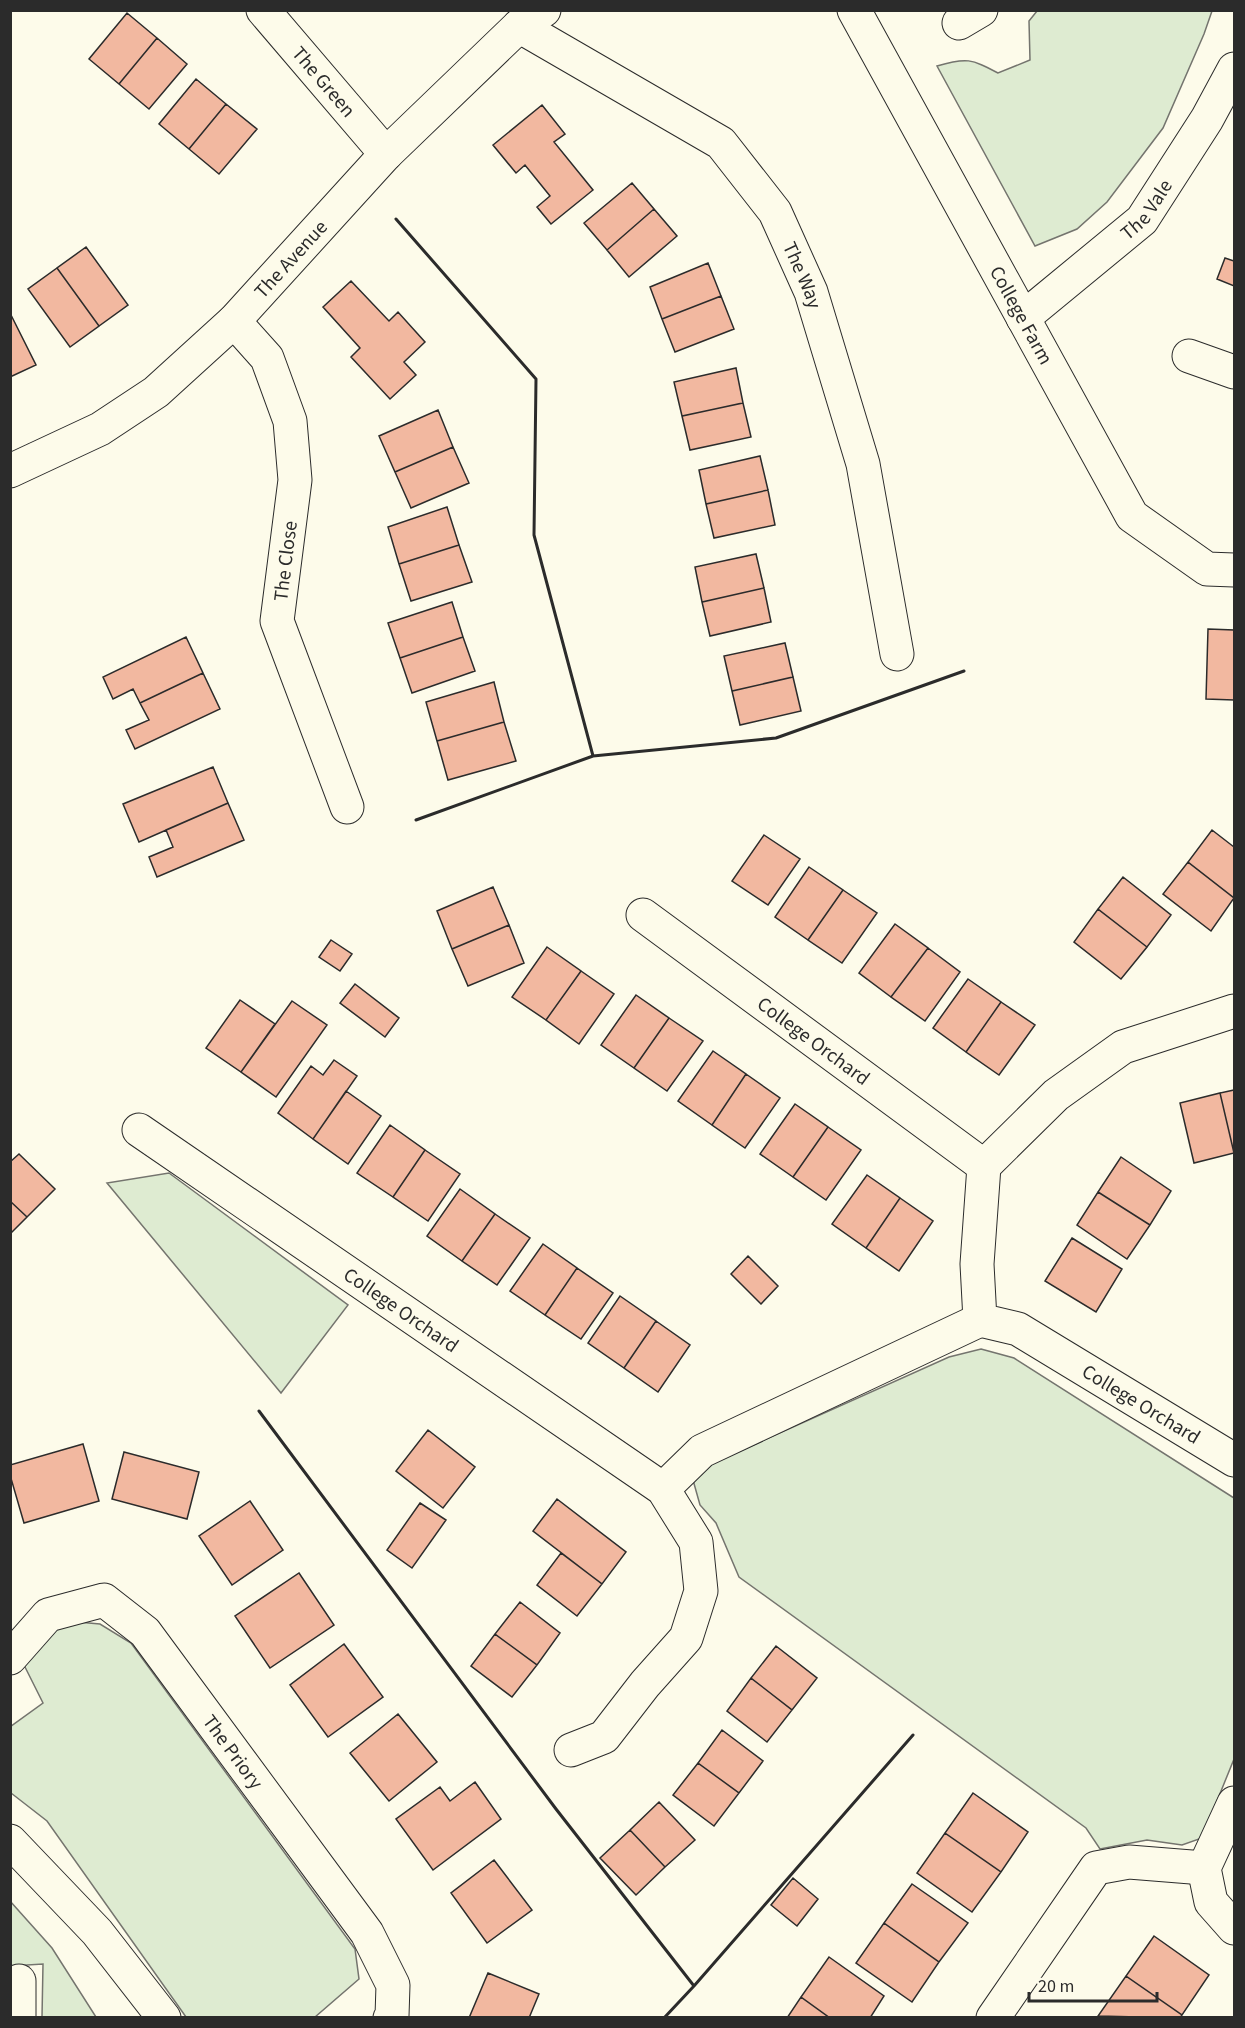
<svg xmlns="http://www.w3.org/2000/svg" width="1245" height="2028" font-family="'Source Sans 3',sans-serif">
  <rect width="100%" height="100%" fill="#fdfbea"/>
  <!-- green -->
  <path fill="#deebd1" stroke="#74746e" stroke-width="1.5" d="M 1037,11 L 1212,11 L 1204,34 L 1163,128 L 1107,202 L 1077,229 L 1035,246 L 937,66 C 967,57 971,59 998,73 L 1030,60 L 1029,21 Z
    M 169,1173 L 348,1305 L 281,1393 L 107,1183 Z
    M 981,1349 L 1014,1358 L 1234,1498 L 1234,1759 L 1202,1838 L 1182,1845 L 1147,1840 L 1100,1849 L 1086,1828 L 739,1577 L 716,1523 L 700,1505 L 693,1480 L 713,1463 L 949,1357 Z
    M 66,1621 L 100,1624 L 131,1643 L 355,1949 L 359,1979 L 315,2017 L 186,2017 L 47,1821 L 11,1793 L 10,1727 L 43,1703 L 22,1661 Z
    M 10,1901 L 52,1948 L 96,2017 L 42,2017 L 43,1964 L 11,1966 Z"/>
  <!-- building -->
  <path fill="#f2b8a0" stroke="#2b2b2b" stroke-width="1.5" d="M 127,13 L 157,38 L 119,84 L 89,59 Z
    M 157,38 L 187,64 L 149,109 L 119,84 Z
    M 196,79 L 226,104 L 189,149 L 159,124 Z
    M 226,104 L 257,129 L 219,174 L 189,149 Z
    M 542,105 L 565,134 L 554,142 L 593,190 L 551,224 L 537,207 L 550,196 L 525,165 L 516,173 L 493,145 Z
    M 632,183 L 654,209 L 607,250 L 584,223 Z
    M 654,209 L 677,236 L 629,277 L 607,250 Z
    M 86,247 L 128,305 L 99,326 L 57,268 Z
    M 1225,258 L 1234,261 L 1234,286 L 1217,279 Z
    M 708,263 L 721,296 L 662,319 L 650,287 Z
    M 57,268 L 99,326 L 70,347 L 28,289 Z
    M 351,281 L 389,321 L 398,312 L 425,342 L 404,362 L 416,375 L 390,399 L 351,357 L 360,348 L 323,307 Z
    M 721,296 L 734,329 L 675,352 L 662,319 Z
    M 10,313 L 36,365 L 10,377 Z
    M 736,368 L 743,403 L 682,416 L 674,382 Z
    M 743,403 L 751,437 L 690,450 L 682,416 Z
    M 438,410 L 453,447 L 395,472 L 379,436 Z
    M 453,447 L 469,483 L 411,508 L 395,472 Z
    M 760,456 L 768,490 L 706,504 L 699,470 Z
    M 768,490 L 775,525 L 714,538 L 706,504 Z
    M 447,507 L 459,545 L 399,564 L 388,527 Z
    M 459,545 L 472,582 L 411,601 L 399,564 Z
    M 756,554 L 764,588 L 702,602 L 695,567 Z
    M 764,588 L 771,622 L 710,636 L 702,602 Z
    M 452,602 L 463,637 L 400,658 L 388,623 Z
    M 1208,629 L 1234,630 L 1234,700 L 1206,699 Z
    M 186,637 L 203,673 L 140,703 L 133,689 L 113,699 L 103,677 Z
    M 463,637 L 475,671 L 412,693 L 400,658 Z
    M 785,643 L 793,677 L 732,691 L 724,656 Z
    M 203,673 L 220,709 L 135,749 L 126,730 L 149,720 L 140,703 Z
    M 793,677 L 801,711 L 740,725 L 732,691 Z
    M 494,682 L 504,722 L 437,741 L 426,702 Z
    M 504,722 L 516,761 L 448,780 L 437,741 Z
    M 213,767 L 228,803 L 139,842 L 123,804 Z
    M 228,803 L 244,840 L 157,877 L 149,857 L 173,847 L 166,830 Z
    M 1212,830 L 1234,847 L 1234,898 L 1188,862 Z
    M 764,835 L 800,859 L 768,905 L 732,881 Z
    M 1188,862 L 1234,898 L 1211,931 L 1163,894 Z
    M 809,867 L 843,890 L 808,940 L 775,917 Z
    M 1123,877 L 1171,915 L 1147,947 L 1098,909 Z
    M 493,887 L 509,925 L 452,949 L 437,911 Z
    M 843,890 L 877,913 L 842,963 L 808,940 Z
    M 1098,909 L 1147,947 L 1121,979 L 1074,942 Z
    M 895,924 L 928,948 L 891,997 L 859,973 Z
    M 509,925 L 524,963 L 468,986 L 452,949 Z
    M 331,940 L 352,954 L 340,971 L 319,957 Z
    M 547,947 L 581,971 L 546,1020 L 512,997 Z
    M 928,948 L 960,972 L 925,1021 L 891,997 Z
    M 581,971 L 614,994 L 579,1044 L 546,1020 Z
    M 968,979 L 1001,1002 L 966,1052 L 933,1028 Z
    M 355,984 L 399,1018 L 385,1037 L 340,1003 Z
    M 636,995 L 669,1018 L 634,1068 L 601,1045 Z
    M 240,1000 L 275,1024 L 241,1072 L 206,1048 Z
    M 292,1001 L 327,1025 L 276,1097 L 241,1072 Z
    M 1001,1002 L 1035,1025 L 999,1075 L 966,1052 Z
    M 669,1018 L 703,1041 L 667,1091 L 634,1068 Z
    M 713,1051 L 746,1074 L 712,1125 L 678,1101 Z
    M 334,1060 L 357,1076 L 313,1139 L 278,1113 L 311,1066 L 323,1075 Z
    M 746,1074 L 780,1098 L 745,1148 L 712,1125 Z
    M 1234,1090 L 1234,1153 L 1220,1093 Z
    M 346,1091 L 381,1116 L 348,1164 L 313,1139 Z
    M 1220,1093 L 1234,1153 L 1194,1163 L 1180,1103 Z
    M 795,1104 L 828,1127 L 793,1177 L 760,1154 Z
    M 390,1125 L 425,1150 L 393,1197 L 357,1173 Z
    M 828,1127 L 861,1150 L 826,1200 L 793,1177 Z
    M 425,1150 L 460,1174 L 428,1221 L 393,1197 Z
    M 19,1154 L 55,1189 L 27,1217 L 10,1201 L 10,1162 Z
    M 1121,1157 L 1171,1191 L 1150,1225 L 1098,1192 Z
    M 867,1175 L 900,1198 L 866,1248 L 832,1224 Z
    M 460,1189 L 495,1214 L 462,1261 L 427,1236 Z
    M 1098,1192 L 1150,1225 L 1127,1259 L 1077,1225 Z
    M 900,1198 L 933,1221 L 899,1271 L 866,1248 Z
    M 10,1201 L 27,1217 L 10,1234 Z
    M 495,1214 L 530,1238 L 497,1285 L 462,1261 Z
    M 1072,1238 L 1122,1269 L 1096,1312 L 1045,1281 Z
    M 543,1244 L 577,1268 L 545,1315 L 510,1291 Z
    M 748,1256 L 778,1286 L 761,1304 L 731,1274 Z
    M 577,1268 L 613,1293 L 581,1339 L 545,1315 Z
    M 620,1296 L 656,1321 L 624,1368 L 588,1343 Z
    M 656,1321 L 690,1345 L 658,1392 L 624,1368 Z
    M 428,1430 L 475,1467 L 443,1508 L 396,1471 Z
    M 83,1444 L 99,1501 L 24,1523 L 10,1475 L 10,1465 Z
    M 124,1452 L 199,1472 L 187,1519 L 112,1499 Z
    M 557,1499 L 626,1552 L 602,1584 L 533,1531 Z
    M 250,1501 L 283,1550 L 232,1585 L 199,1536 Z
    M 420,1503 L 446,1520 L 412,1568 L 387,1550 Z
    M 561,1553 L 602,1584 L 577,1616 L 537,1585 Z
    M 299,1573 L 334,1625 L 270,1668 L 235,1616 Z
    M 520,1602 L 560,1633 L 537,1665 L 495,1634 Z
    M 495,1634 L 537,1665 L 512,1697 L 471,1666 Z
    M 344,1644 L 383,1697 L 328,1737 L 290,1685 Z
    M 776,1646 L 817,1678 L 792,1710 L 751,1678 Z
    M 751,1678 L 792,1710 L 767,1742 L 727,1711 Z
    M 398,1714 L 437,1762 L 389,1801 L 350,1753 Z
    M 722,1730 L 763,1761 L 739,1793 L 698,1763 Z
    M 698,1763 L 739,1793 L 714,1826 L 673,1795 Z
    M 475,1782 L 501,1819 L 433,1870 L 396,1819 L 440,1787 L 450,1801 Z
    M 973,1793 L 1028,1832 L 1001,1872 L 945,1833 Z
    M 659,1802 L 695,1840 L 665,1867 L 630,1830 Z
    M 630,1830 L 665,1867 L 636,1895 L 600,1858 Z
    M 945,1833 L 1001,1872 L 972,1912 L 917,1873 Z
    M 494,1860 L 532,1910 L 487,1943 L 451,1893 Z
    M 793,1878 L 818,1899 L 797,1926 L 771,1905 Z
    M 912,1884 L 968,1923 L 939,1962 L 884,1923 Z
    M 884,1923 L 939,1962 L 912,2002 L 856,1963 Z
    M 1154,1936 L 1209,1975 L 1182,2015 L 1126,1976 Z
    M 829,1957 L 884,1996 L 870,2018 L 830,2018 L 801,1997 Z
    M 488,1973 L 539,1994 L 529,2018 L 469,2018 Z
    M 1126,1976 L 1182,2015 L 1180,2018 L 1098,2016 Z
    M 801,1997 L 830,2018 L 787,2018 Z"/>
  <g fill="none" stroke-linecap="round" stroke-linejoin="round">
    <!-- minor casing -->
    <g stroke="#2b2b2b" stroke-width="35">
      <g id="minor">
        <path id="s1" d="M 263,10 L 386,154"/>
        <path id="s2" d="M 854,10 L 1132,516 L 1207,569 L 1234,570"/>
        <path d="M 959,23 L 981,10"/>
        <path id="s3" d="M 519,26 L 721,143 L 775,212 L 811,292 L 863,464 L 897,654"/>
        <path id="s4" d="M 1023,318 L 1142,220 L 1207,119 L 1234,69"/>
        <path d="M 234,321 L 267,358 L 290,421 L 295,480 L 277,621 L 347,807"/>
        <path d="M 1189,356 L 1234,372"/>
        <path id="s5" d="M 10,471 L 100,429 L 156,392 L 234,321 L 386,154 L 519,26 L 544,10"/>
        <path id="s6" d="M 643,915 L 984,1166"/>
        <path id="s7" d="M 1234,1011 L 1123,1047 L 1056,1095 L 984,1166 L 977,1264 L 980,1320 L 1018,1329 L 1234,1460"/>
        <path id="s8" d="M 139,1130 L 663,1489 L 696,1542 L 701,1591 L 686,1638 L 645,1684 L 604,1737 L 571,1750"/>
        <path d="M 663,1489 L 702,1451 L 980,1320"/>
        <path id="s9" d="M 10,1658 L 48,1615 L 104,1600 L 145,1632 L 367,1933 L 393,1985 L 392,2016 L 390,2018"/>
        <path d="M 1234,1803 L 1204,1868 L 1211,1902 L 1234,1928"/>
        <path d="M 10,1841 L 97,1932 L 164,2018"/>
        <path d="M 19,1981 L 19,2018"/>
        <path d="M 993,2018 L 1096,1868 L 1129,1862 L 1204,1868"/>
      </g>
    </g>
    <!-- minor -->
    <use href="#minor" stroke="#fdfbea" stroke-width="33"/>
    <!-- wall -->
    <path stroke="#2b2b2b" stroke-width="3" d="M 396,219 L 536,379 L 534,535 L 593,756 L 416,820
      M 593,756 L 776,738 L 964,671
      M 259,1411 L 556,1809 L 694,1986
      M 664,2018 L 694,1986 L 913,1735"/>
  </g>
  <g text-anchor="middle" stroke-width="4.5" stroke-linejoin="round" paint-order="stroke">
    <!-- street labels -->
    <g font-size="20" fill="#2b2b2b" stroke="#fdfbea">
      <text dy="7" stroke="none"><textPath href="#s1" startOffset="94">The Green</textPath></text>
      <text dy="7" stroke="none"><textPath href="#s4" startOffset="165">The Vale</textPath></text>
      <text dy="7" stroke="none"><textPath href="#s5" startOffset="356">The Avenue</textPath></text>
      <text dy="7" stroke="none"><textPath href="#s3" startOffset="390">The Way</textPath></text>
      <text dy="7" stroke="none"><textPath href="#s2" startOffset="348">College Farm</textPath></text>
      <text transform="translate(285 561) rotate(-83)" y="7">The Close</text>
      <text dy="7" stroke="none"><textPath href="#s6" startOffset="212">College Orchard</textPath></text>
      <text dy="7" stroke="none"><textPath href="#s8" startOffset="318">College Orchard</textPath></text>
      <text dy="7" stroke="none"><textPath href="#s7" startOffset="638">College Orchard</textPath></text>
      <text dy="7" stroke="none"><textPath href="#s9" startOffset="316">The Priory</textPath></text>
    </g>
  </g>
  <!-- border -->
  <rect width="1245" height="2028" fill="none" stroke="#2b2b2b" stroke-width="24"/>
  <!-- scale -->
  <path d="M1029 1992v9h128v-9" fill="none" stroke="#2b2b2b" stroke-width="3"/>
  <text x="1038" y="1992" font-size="18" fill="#2b2b2b" stroke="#fdfbea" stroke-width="4.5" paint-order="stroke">20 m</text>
</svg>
